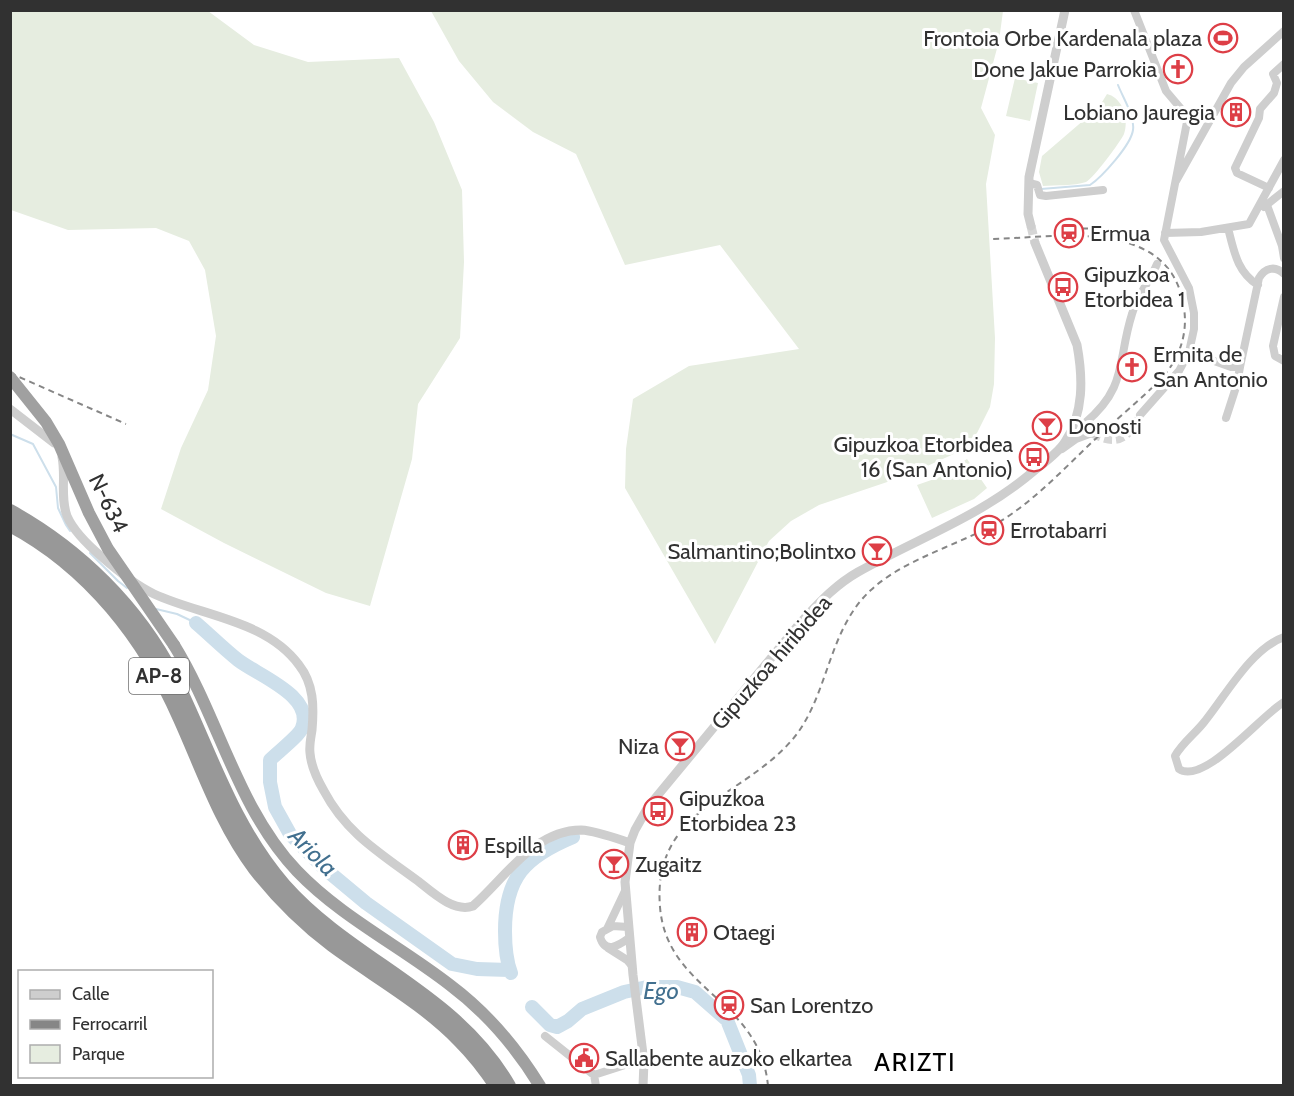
<svg xmlns="http://www.w3.org/2000/svg" width="1294" height="1096" font-family="Cabin,sans-serif">
  <rect width="100%" height="100%" fill="#fff"/>
  <!-- green -->
  <path fill="#e6ede0" d="M 11,10 L 208,11 L 254,45 L 308,62 L 399,58 L 434,122 L 462,190 L 464,262 L 460,338 L 418,404 L 412,459 L 370,606 L 326,593 L 224,543 L 161,509 L 181,448 L 208,390 L 216,336 L 205,270 L 189,241 L 156,228 L 68,230 L 11,210 Z
    M 431,11 L 1003,11 L 999,41 L 981,108 L 995,135 L 986,184 L 995,338 L 994,384 L 990,407 L 977,433 L 956,453 L 905,476 L 819,505 L 791,521 L 769,541 L 715,644 L 625,488 L 626,449 L 633,399 L 689,366 L 799,349 L 720,245 L 625,265 L 576,154 L 533,132 L 493,102 L 459,61 Z
    M 1015,78 L 1038,83 L 1030,121 L 1006,116 Z
    M 1107,94 C 1123,98 1129,119 1124,134 C 1121,141 1093,179 1086,182 C 1074,186 1056,185 1043,186 L 1039,172 L 1042,156 L 1099,107 Z
    M 967,459 L 987,488 L 974,499 L 932,518 L 917,485 L 940,477 Z"/>
  <g fill="none" stroke-linecap="round" stroke-linejoin="round">
    <!-- stream -->
    <path stroke="#cddfeb" stroke-width="2" d="M 1041,189 L 1090,185 C 1102,177 1131,145 1133,130 C 1135,116 1123,98 1118,85
      M 10,434 L 33,444 L 56,487 L 58,508 L 66,525 L 70,531
      M 90,553 L 118,581 L 127,588
      M 156,609 L 177,614 L 196,623"/>
    <!-- river -->
    <path stroke="#cddfeb" stroke-width="14" d="M 196,623 C 210,635 223,648 238,660 C 257,675 315,696 302,728 C 299,736 278,752 270,760 L 270,782 L 275,807 L 290,834 L 324,868 L 366,903 L 452,964 L 477,969 L 509,970
      M 511,973 C 506,960 505,944 505,931 C 505,877 525,857 573,837
      M 532,1007 L 550,1025 L 557,1027 L 568,1021 L 582,1009 L 624,992 L 647,987 L 677,987 L 695,992 L 727,1020 L 749,1075 L 750,1086"/>
    <!-- minor-tunnel -->
    <path stroke="#d6d6d6" stroke-width="8" stroke-dasharray="8 4" stroke-linecap="butt" d="M 1093,434 C 1118,447 1129,438 1140,415"/>
    <!-- tertiary-tunnel -->
    <path stroke="#d6d6d6" stroke-width="9" stroke-dasharray="9 4.5" stroke-linecap="butt" d="M 1031,226 L 1035,243"/>
    <!-- minor -->
    <path stroke="#cecece" stroke-width="8" d="M 1134,10 L 1166,91 L 1188,117 L 1164,240 L 1189,288 L 1194,313 L 1194,329 L 1189,352 L 1179,371 L 1140,415
      M 1176,181 L 1231,83 L 1244,67 L 1284,31
      M 1029,183 L 1037,185 L 1040,195 L 1046,196 L 1103,190
      M 1269,188 L 1237,173 L 1235,168 L 1259,118 L 1260,109 L 1274,93 L 1277,83 L 1273,74 L 1284,64
      M 1267,205 L 1282,246 L 1284,258
      M 1264,207 L 1284,191
      M 1228,228 C 1234,251 1237,272 1258,285
      M 1165,233 L 1201,232 L 1249,224 L 1284,160
      M 1284,297 L 1273,346 L 1275,356 L 1284,361
      M 1189,352 L 1231,367 L 1240,367 L 1259,278 C 1265,268 1275,265 1284,274
      M 1226,418 L 1237,384 L 1240,367
      M 1085,423 C 1128,387 1117,361 1132,314 C 1137,296 1150,281 1157,264
      M 1062,449 L 1076,439 L 1092,433
      M 1284,637 C 1251,649 1226,695 1205,721 C 1196,733 1182,743 1175,756 L 1179,769 C 1204,786 1261,715 1284,702
      M 628,927 L 613,926 L 602,932 L 600,937 C 605,954 618,946 629,938
      M 607,929 L 625,891
      M 608,948 L 627,960 L 632,966
      M 545,1036 L 594,1075 L 596,1086
      M 594,1075 L 625,1065 L 644,1062"/>
    <!-- tertiary -->
    <path stroke="#cecece" stroke-width="9" d="M 1031,226 L 1028,214 L 1029,177 L 1065,10
      M 10,409 L 54,443
      M 62,457 C 66,476 60,497 67,516 C 74,532 89,546 102,557 C 118,571 135,585 154,594 C 202,616 266,620 299,665 C 314,684 314,707 312,730 C 311,737 309,745 310,753 C 311,766 317,779 324,791 C 346,833 380,853 418,881 C 432,892 454,913 473,906 C 505,878 534,830 581,830 C 597,831 615,838 630,843
      M 643,1086 L 644,1062 L 633,975 L 625,882 L 630,843 L 635,830 L 648,807 L 800,623 C 818,604 835,585 858,572 C 920,537 980,517 1035,470 C 1045,462 1058,453 1065,442 C 1084,413 1083,378 1077,345 L 1035,243"/>
    <!-- trunk -->
    <path stroke="#a0a0a0" stroke-width="12" d="M 174,645 C 219,718 237,808 297,871 C 341,917 400,946 450,985 C 486,1012 516,1047 540,1086"/>
    <!-- motorway -->
    <path stroke="#989898" stroke-width="14" d="M 10,511 C 79,549 138,607 174,677 C 209,748 231,824 284,885 C 352,962 455,992 509,1086
      M 10,525 C 89,567 145,639 180,719 C 203,770 221,824 255,869 C 277,897 303,923 332,945 C 374,976 422,1002 459,1040 C 473,1054 485,1069 496,1086"/>
    <!-- rail -->
    <path stroke="#868686" stroke-width="2" stroke-dasharray="6 4.5" stroke-linecap="butt" d="M 1061,228 L 1109,229
      M 10,373 L 126,424
      M 768,1086 C 760,998 667,992 660,907 C 652,809 741,799 792,740 C 829,697 827,630 871,590 C 905,558 963,544 1004,519 C 1035,499 1062,471 1089,445 C 1112,423 1138,402 1161,379 C 1179,359 1188,335 1184,308 C 1171,215 1055,238 990,239"/>
    <!-- trunk-bridge -->
    <path stroke="#a0a0a0" stroke-width="12" d="M 10,377 L 46,422 L 59,444 L 89,513 L 108,549 L 174,645"/>
  </g>
  <!-- icons -->
  <defs>
    <g id="stadium-ring" transform="scale(1.5)"><circle r="9.5" fill="#fff" stroke="#dd3e46" stroke-width="1.5"/><path d="M0-5a6.5 5 0 1 0 0 10a6.5 5 0 1 0 0-10ZM-3.5-1.8h7v3.6h-7Z" fill="#dd3e46"/></g>
    <g id="church-ring" transform="scale(1.5)"><circle r="9.5" fill="#fff" stroke="#dd3e46" stroke-width="1.5"/><path d="M-1.2-6h2.4v3.5h3.3v2.4h-3.3V6h-2.4V-.1h-3.3v-2.4h3.3Z" fill="#dd3e46"/></g>
    <g id="building-ring" transform="scale(1.5)"><circle r="9.5" fill="#fff" stroke="#dd3e46" stroke-width="1.5"/><path d="M-4-6H4V6H1V3H-1V6H-4ZM-2.5-4.3h1.7v1.8h-1.7ZM.8-4.3h1.7v1.8H.8ZM-2.5-1h1.7V.8h-1.7ZM.8-1h1.7V.8H.8Z" fill="#dd3e46"/></g>
    <g id="station-ring" transform="scale(1.5)"><circle r="9.5" fill="#fff" stroke="#dd3e46" stroke-width="1.5"/><path d="M-3-6H3Q5-6 5-4V2Q5 4 3 4L4.5 6H3L1.5 4h-3L-3 6H-4.5L-3 4Q-5 4-5 2V-4Q-5-6-3-6ZM-3.5-4v3h7v-3ZM-3.5 1v1.5H-2V1ZM2 1v1.5H3.5V1Z" fill="#dd3e46"/></g>
    <g id="bus-ring" transform="scale(1.5)"><circle r="9.5" fill="#fff" stroke="#dd3e46" stroke-width="1.5"/><path d="M-5-6H5V4H4V6H2V4H-2V6H-4V4H-5ZM-3.5-4V0h7V-4ZM-3.5 1.2v1.5H-2V1.2ZM2 1.2v1.5H3.5V1.2Z" fill="#dd3e46"/></g>
    <g id="bar-ring" transform="scale(1.5)"><circle r="9.5" fill="#fff" stroke="#dd3e46" stroke-width="1.5"/><path d="M-6-5H6L.8 .8V4.5H3.5V6h-7V4.5H-.8V.8Z" fill="#dd3e46"/></g>
    <g id="civic-ring" transform="scale(1.5)"><circle r="9.5" fill="#fff" stroke="#dd3e46" stroke-width="1.5"/><path d="M-.6-6.5H3V-4.5H.6V-3L4-1V1h2V6H-6V1h2V-1L-.6-3ZM-1.2 2.5V6h2.4V2.5Z" fill="#dd3e46"/></g>
  </defs>
  <g fill-rule="evenodd">
    <use href="#stadium-ring" x="1223" y="38"/>
    <use href="#church-ring" x="1178" y="69"/>
    <use href="#building-ring" x="1236" y="112"/>
    <use href="#station-ring" x="1069" y="233"/>
    <use href="#bus-ring" x="1063" y="287"/>
    <use href="#church-ring" x="1132" y="367"/>
    <use href="#bar-ring" x="1047" y="426"/>
    <use href="#bus-ring" x="1034" y="457"/>
    <use href="#station-ring" x="989" y="530"/>
    <use href="#bar-ring" x="877" y="551"/>
    <use href="#bar-ring" x="680" y="746"/>
    <use href="#bus-ring" x="658" y="811"/>
    <use href="#building-ring" x="463" y="845"/>
    <use href="#bar-ring" x="614" y="864"/>
    <use href="#building-ring" x="692" y="932"/>
    <use href="#station-ring" x="729" y="1005"/>
    <use href="#civic-ring" x="584" y="1058"/>
  </g>
  <g text-anchor="middle" stroke-width="6" stroke-linejoin="round" paint-order="stroke">
    <!-- shield labels -->
    <rect fill="#fff" stroke="#6f6f6f" stroke-width="1.5" x="129" y="658" width="60" height="36" rx="4.5"/>
    <g font-size="21" font-weight="bold" fill="#313131">
      <text x="159" y="683">AP-8</text>
    </g>
    <!-- poi labels -->
    <g font-size="22" fill="#313131" stroke="#fff" text-anchor="start">
      <text x="1202" y="46" text-anchor="end">Frontoia Orbe Kardenala plaza</text>
      <text x="1157" y="77" text-anchor="end">Done Jakue Parrokia</text>
      <text x="1215" y="120" text-anchor="end">Lobiano Jauregia</text>
      <text x="1090" y="241">Ermua</text>
      <text x="1084" y="282">Gipuzkoa<tspan x="1084" dy="25">Etorbidea 1</tspan></text>
      <text x="1153" y="362">Ermita de<tspan x="1153" dy="25">San Antonio</tspan></text>
      <text x="1068" y="434">Donosti</text>
      <text x="1013" y="452" text-anchor="end">Gipuzkoa Etorbidea<tspan x="1013" dy="25">16 (San Antonio)</tspan></text>
      <text x="1010" y="538">Errotabarri</text>
      <text x="856" y="559" text-anchor="end">Salmantino;Bolintxo</text>
      <text x="659" y="754" text-anchor="end">Niza</text>
      <text x="679" y="806">Gipuzkoa<tspan x="679" dy="25">Etorbidea 23</tspan></text>
      <text x="484" y="853">Espilla</text>
      <text x="635" y="872">Zugaitz</text>
      <text x="713" y="940">Otaegi</text>
      <text x="750" y="1013">San Lorentzo</text>
      <text x="605" y="1066">Sallabente auzoko elkartea</text>
    </g>
    <!-- street labels -->
    <g font-size="22" fill="#313131" stroke="#fff">
      <text transform="translate(109 503) rotate(64)" y="8">N-634</text>
      <text transform="translate(771 662) rotate(-49)" y="8">Gipuzkoa hiribidea</text>
    </g>
    <!-- water labels -->
    <g font-size="24" font-style="italic" fill="#42708f" stroke="#fff">
      <text transform="translate(313 852) rotate(45)" y="8">Ariola</text>
      <text x="661" y="999">Ego</text>
    </g>
    <!-- quarter labels -->
    <g font-size="26" letter-spacing="1.5" fill="#000" stroke="#fff">
      <text x="915" y="1071">ARIZTI</text>
    </g>
  </g>
  <!-- border -->
  <rect width="1294" height="1096" fill="none" stroke="#313131" stroke-width="24"/>
  <!-- legend -->
  <rect x="18" y="970" width="195" height="108" fill="#ffffff" stroke="#adadad" stroke-width="1.5"/>
  <rect x="30" y="990" width="30" height="9" fill="#cecece" stroke="#adadad" stroke-width="1.5"/>
  <text x="72" y="1000" font-size="18" fill="#313131">Calle</text>
  <rect x="30" y="1020" width="30" height="9" fill="#868686" stroke="#adadad" stroke-width="1.5"/>
  <text x="72" y="1030" font-size="18" fill="#313131">Ferrocarril</text>
  <rect x="30" y="1045" width="30" height="18" fill="#e6ede0" stroke="#adadad" stroke-width="1.5"/>
  <text x="72" y="1060" font-size="18" fill="#313131">Parque</text>
</svg>
